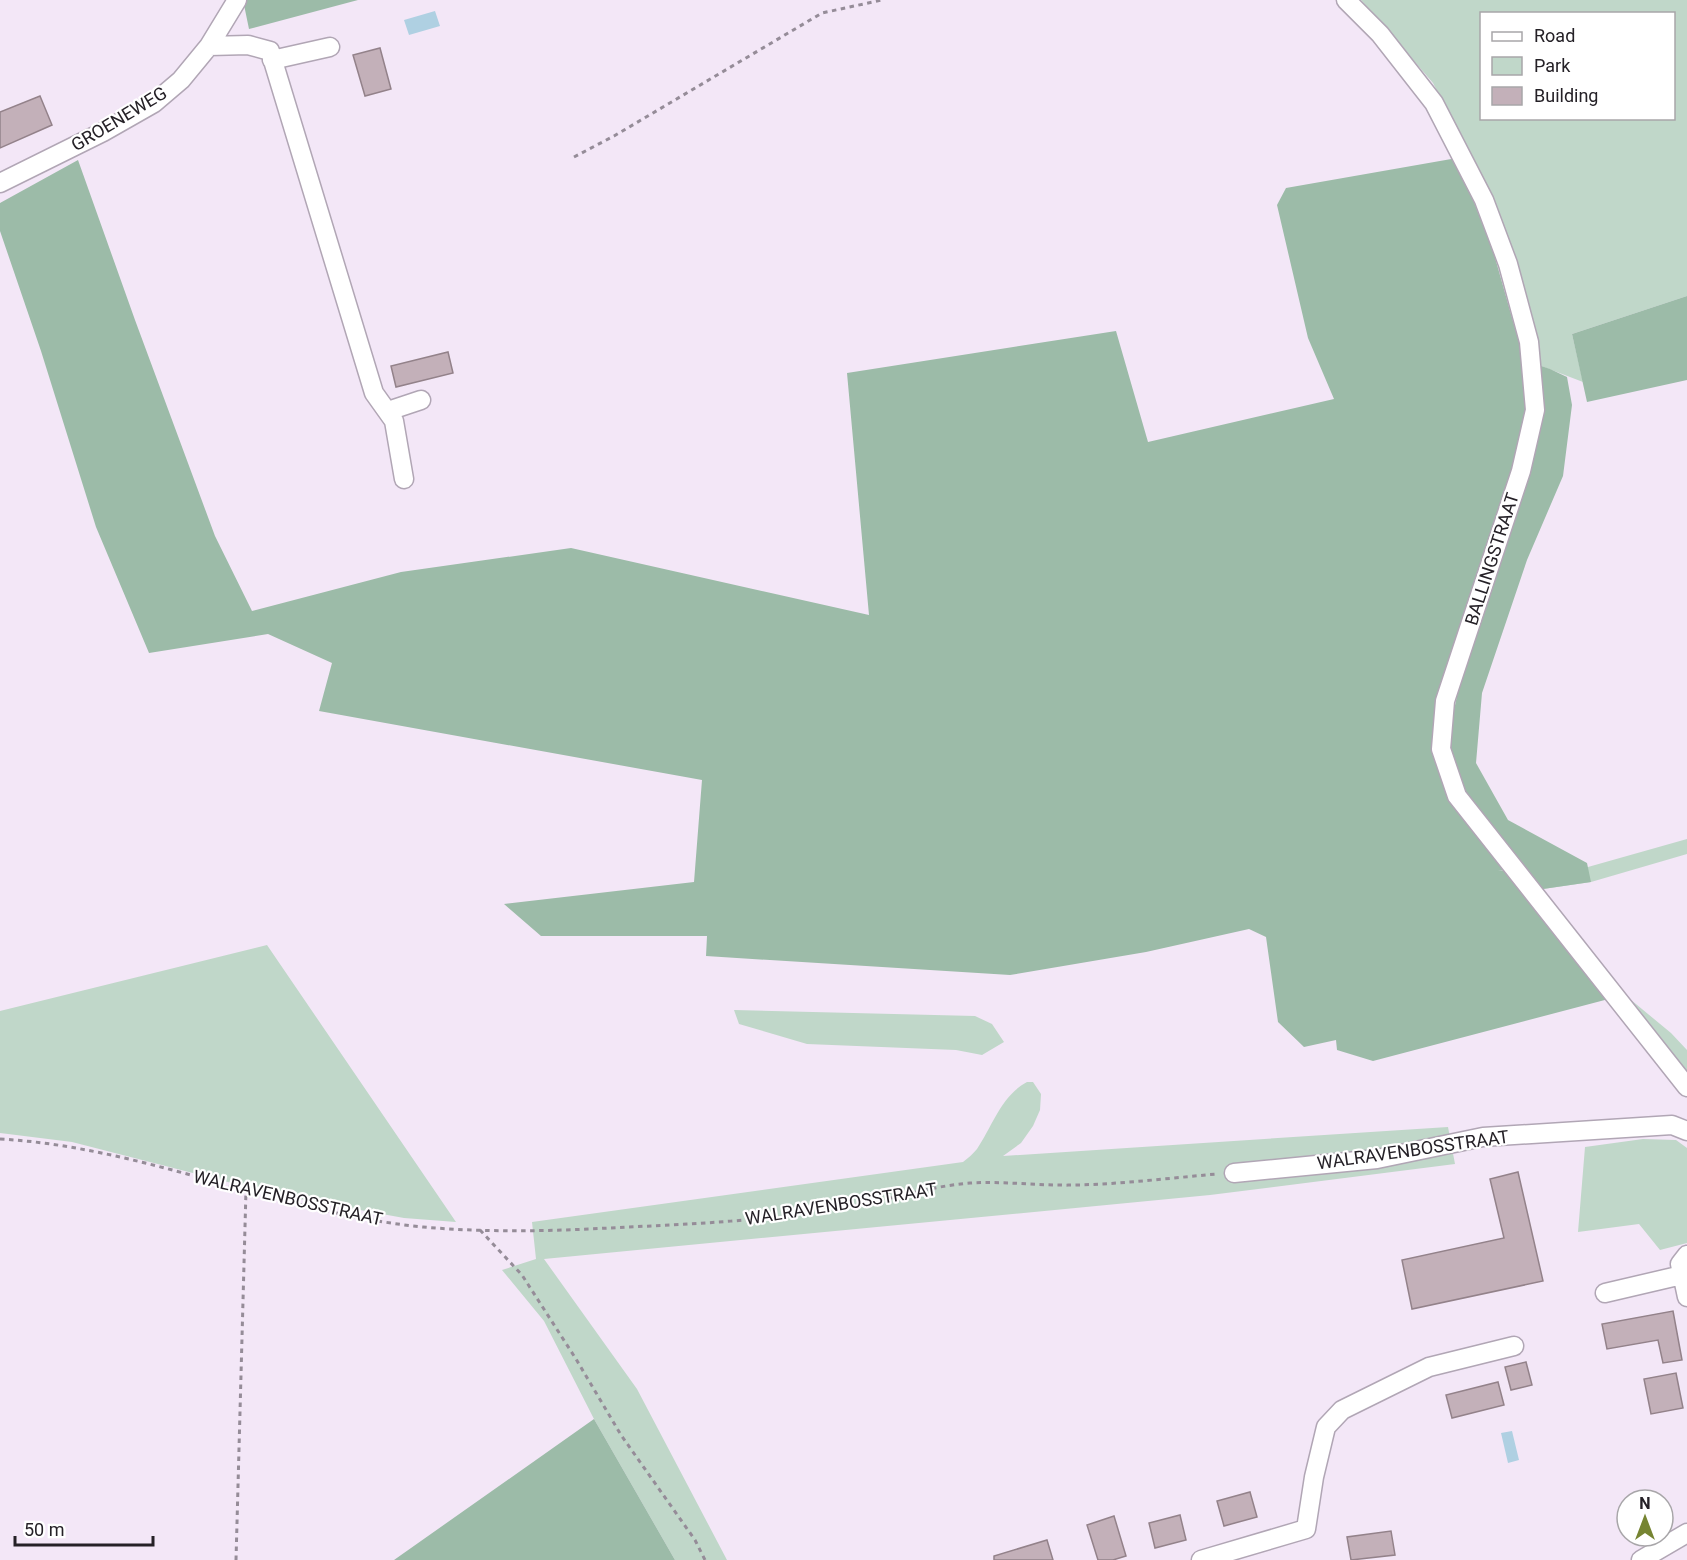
<svg xmlns="http://www.w3.org/2000/svg" width="1687" height="1560" font-family="Roboto,sans-serif">
  <rect width="100%" height="100%" fill="#f3e7f7"/>
  <!-- green -->
  <path fill="#c0d7c9" fill-rule="evenodd" d="M 1361,0 L 1687,0 L 1687,296 L 1572,334 L 1583,382 L 1536,364 L 1473,163 L 1433,83 ZM 1482,14 L 1674,14 L 1674,118 L 1482,118 Z
    M 1687,839 L 1687,854 L 1591,882 L 1543,889 L 1535,877 L 1588,867 Z
    M 267,945 L 456,1222 L 404,1218 L 278,1195 L 72,1142 L 0,1133 L 0,1011 Z
    M 1625,995 L 1671,1033 L 1687,1050 L 1687,1076 Z
    M 734,1010 L 975,1016 L 992,1024 L 1004,1042 L 982,1055 L 956,1050 L 807,1044 L 739,1024 Z
    M 1027,1082 L 1033,1082 L 1041,1094 L 1040,1110 L 1033,1126 L 1021,1143 L 1003,1156 L 1448,1127 L 1455,1164 L 1210,1195 L 544,1259 L 637,1389 L 727,1560 L 675,1560 L 594,1419 L 544,1321 L 502,1270 L 536,1259 L 532,1222 L 963,1162 C 968,1158 973,1154 977,1149 C 993,1125 1001,1096 1027,1082 Z
    M 1643,1139 L 1676,1140 L 1687,1148 L 1687,1243 L 1660,1250 L 1639,1224 L 1578,1232 L 1585,1147 Z"/>
  <!-- forest -->
  <path fill="#9cbba8" fill-rule="evenodd" d="M 243,0 L 358,0 L 249,29 Z
    M 1457,158 L 1494,254 L 1524,360 L 1550,369 L 1567,377 L 1572,405 L 1563,476 L 1527,560 L 1482,693 L 1476,763 L 1508,820 L 1587,863 L 1591,882 L 1543,889 L 1620,996 L 1373,1061 L 1337,1050 L 1336,1040 L 1304,1047 L 1278,1022 L 1266,937 L 1249,929 L 1146,952 L 1010,975 L 706,956 L 707,936 L 541,936 L 504,904 L 694,882 L 702,780 L 319,711 L 332,663 L 268,634 L 149,653 L 96,527 L 41,351 L 0,231 L 0,203 L 78,160 L 135,320 L 215,536 L 252,611 L 401,572 L 571,548 L 869,615 L 847,373 L 1116,331 L 1148,442 L 1334,399 L 1308,338 L 1277,205 L 1286,188 ZM 1503,512 L 1516,516 L 1465,659 L 1452,719 L 1450,748 L 1458,787 L 1525,875 L 1498,870 L 1517,872 C 1454,812 1419,772 1445,681 Z
    M 1687,296 L 1687,380 L 1587,402 L 1572,334 Z
    M 594,1419 L 675,1560 L 394,1560 Z"/>
  <!-- water -->
  <path fill="#afd0e2" d="M 435,11 L 440,26 L 409,35 L 404,20 Z
    M 1512,1431 L 1519,1460 L 1508,1463 L 1501,1433 Z"/>
  <!-- building -->
  <path fill="#c3b0b9" stroke="#93828a" stroke-width="1.5" d="M 380,48 L 391,89 L 365,96 L 353,55 Z
    M 40,96 L 52,125 L 0,148 L 0,112 Z
    M 448,352 L 453,373 L 396,387 L 391,366 Z
    M 1518,1172 L 1543,1281 L 1412,1309 L 1402,1260 L 1504,1238 L 1490,1179 Z
    M 1673,1311 L 1682,1360 L 1663,1363 L 1658,1340 L 1607,1349 L 1602,1324 Z
    M 1526,1362 L 1532,1385 L 1511,1390 L 1505,1367 Z
    M 1676,1373 L 1683,1408 L 1651,1414 L 1644,1379 Z
    M 1498,1382 L 1504,1405 L 1452,1418 L 1446,1395 Z
    M 1250,1492 L 1257,1517 L 1224,1526 L 1217,1501 Z
    M 1180,1515 L 1186,1540 L 1155,1548 L 1149,1523 Z
    M 1114,1516 L 1126,1556 L 1113,1560 L 1098,1560 L 1087,1525 Z
    M 1391,1531 L 1395,1555 L 1351,1560 L 1347,1537 Z
    M 1047,1540 L 1053,1560 L 994,1560 L 994,1556 Z"/>
  <g fill="none" stroke-linecap="round" stroke-linejoin="round">
    <!-- minor casing -->
    <g stroke="#b1a6b5" stroke-width="21">
      <path id="minor" d="M 1346,0 L 1380,34 L 1434,103 L 1484,200 L 1508,264 L 1529,342 L 1535,410 L 1521,471 L 1445,701 L 1441,749 L 1457,796 L 1687,1087
        M 209,46 L 248,45 L 270,51 L 374,393 L 394,421 L 404,479
        M 272,60 L 330,47
        M 0,183 L 103,132 L 154,103 L 181,80 L 209,46 L 237,0
        M 388,411 L 421,400
        M 1234,1173 L 1377,1159 L 1483,1137 L 1672,1125 L 1687,1131
        M 1687,1255 L 1680,1264 L 1687,1297
        M 1605,1293 L 1682,1275
        M 1201,1560 L 1306,1529 L 1314,1477 L 1326,1427 L 1342,1410 L 1429,1367 L 1514,1346
        M 1641,1560 L 1687,1533"/>
    </g>
    <!-- path -->
    <path stroke="#958c98" stroke-width="3" stroke-dasharray="4.5 4.5" stroke-linecap="butt" d="M 574,157 L 614,136 L 822,13 L 882,0
      M 0,1139 C 145,1147 279,1213 423,1227 C 491,1233 559,1231 627,1227 C 703,1224 780,1219 855,1206 C 893,1199 931,1186 970,1183 C 1005,1181 1040,1186 1075,1185 C 1123,1184 1170,1178 1217,1174
      M 480,1230 L 522,1275 L 576,1359 L 621,1435 L 695,1540 L 705,1560
      M 236,1560 L 246,1190"/>
    <!-- minor -->
    <use href="#minor" stroke="#fff" stroke-width="18"/>
  </g>
  <g text-anchor="middle" stroke-width="4.5" stroke-linejoin="round" paint-order="stroke">
    <!-- street labels -->
    <g font-size="18" fill="#252127" stroke="#fff">
      <text transform="translate(119 119) rotate(-31)" y="6">GROENEWEG</text>
      <text transform="translate(1492 559) rotate(-72)" y="6">BALLINGSTRAAT</text>
      <text transform="translate(1413 1150) rotate(-8)" y="6">WALRAVENBOSSTRAAT</text>
      <text transform="translate(288 1198) rotate(13)" y="6">WALRAVENBOSSTRAAT</text>
      <text transform="translate(841 1204) rotate(-9)" y="6">WALRAVENBOSSTRAAT</text>
    </g>
  </g>
  <!-- legend -->
  <rect x="1480" y="12" width="195" height="108" fill="#ffffff" stroke="#a8a6a9" stroke-width="1.5"/>
  <rect x="1492" y="32" width="30" height="9" fill="#ffffff" stroke="#a8a6a9" stroke-width="1.5"/>
  <text x="1534" y="42" font-size="18" fill="#252127">Road</text>
  <rect x="1492" y="57" width="30" height="18" fill="#c0d7c9" stroke="#a8a6a9" stroke-width="1.5"/>
  <text x="1534" y="72" font-size="18" fill="#252127">Park</text>
  <rect x="1492" y="87" width="30" height="18" fill="#c3b0b9" stroke="#a8a6a9" stroke-width="1.5"/>
  <text x="1534" y="102" font-size="18" fill="#252127">Building</text>
  <!-- north arrow -->
  <g transform="translate(1645 1518)"><circle r="28" fill="#ffffff" stroke="#a8a6a9" stroke-width="1.5"/>
  <path d="M0-4.5L10 22L0 15L-10 22Z" fill="#768432"/>
  <text y="-9" font-size="16" font-weight="bold" text-anchor="middle" fill="#252127">N</text>
  </g>
  <!-- scale -->
  <path d="M15 1536v9h138v-9" fill="none" stroke="#252127" stroke-width="3"/>
  <text x="24" y="1536" font-size="18" fill="#252127" stroke="#ffffff" stroke-width="4.5" paint-order="stroke">50 m</text>
</svg>
